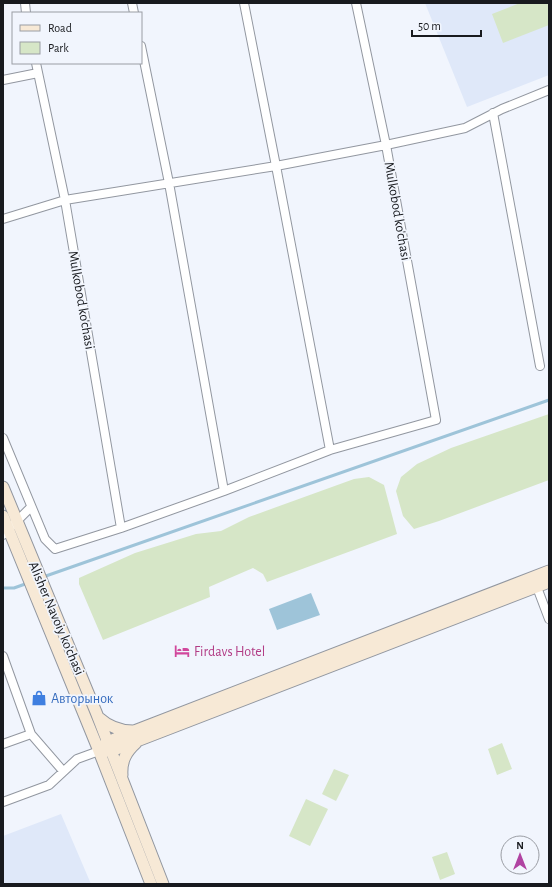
<svg xmlns="http://www.w3.org/2000/svg" width="552" height="887" font-family="'Alegreya Sans',sans-serif">
  <rect width="100%" height="100%" fill="#f1f5fd"/>
  <!-- built -->
  <path fill="#dfe8f9" d="M 425,3 L 549,3 L 549,75 L 467,107 Z
    M 61,814 L 91,884 L 3,884 L 3,836 Z"/>
  <!-- green -->
  <path fill="#d6e6c7" d="M 520,3 L 549,3 L 549,25 L 503,43 L 492,14 Z
    M 549,414 L 549,480 L 439,521 L 414,529 L 403,516 L 396,491 L 401,477 L 417,464 L 451,448 Z
    M 369,477 L 384,485 L 397,534 L 267,582 L 263,574 L 253,568 L 209,587 L 210,597 L 103,640 L 79,584 L 79,578 L 135,553 L 196,534 L 221,531 L 249,517 L 354,479 Z
    M 502,743 L 512,769 L 497,775 L 488,749 Z
    M 334,769 L 349,775 L 336,801 L 322,794 Z
    M 306,799 L 328,809 L 310,846 L 289,836 Z
    M 447,852 L 455,874 L 440,880 L 432,857 Z"/>
  <!-- water -->
  <path fill="#9ec4d9" d="M 311,593 L 320,615 L 277,630 L 269,609 Z"/>
  <g fill="none" stroke-linecap="round" stroke-linejoin="round">
    <!-- stream -->
    <path stroke="#9ec4d9" stroke-width="3" d="M 43,577 L 549,400
      M 3,588 L 14,588 L 28,583"/>
    <!-- minor casing -->
    <g stroke="#9297a0" stroke-width="10">
      <path id="minor" d="M 25,3 L 26,13
        M 132,3 L 134,13
        M 244,3 L 276,166 L 330,450
        M 141,46 L 169,183 L 224,491
        M 36,63 L 65,200 L 121,528
        M 3,80 L 38,73
        M 493,113 L 540,366
        M 3,219 L 65,200 L 276,166 L 386,145 L 465,128 L 502,109 L 549,90
        M 3,438 L 45,539 L 55,549 L 121,528 L 224,491 L 330,450 L 436,420 L 386,145 L 356,3
        M 3,535 L 31,507
        M 535,582 L 549,619
        M 3,656 L 31,734 L 63,771
        M 3,744 L 31,734
        M 3,802 L 49,785 L 77,759 L 99,751"/>
    </g>
    <!-- secondary casing -->
    <g stroke="#9297a0" stroke-width="13">
      <path id="secondary" d="M 3,487 L 96,712 L 163,884
        M 3,516 L 99,751 L 151,884
        M 98,717 C 108,726 120,731 133,731
        M 99,751 L 107,742 L 134,731 L 549,571
        M 99,751 L 111,751 L 549,582
        M 122,775 C 121,761 126,752 136,743"/>
    </g>
    <!-- minor -->
    <use href="#minor" stroke="#fff" stroke-width="8"/>
    <!-- secondary -->
    <use href="#secondary" stroke="#f7e9d6" stroke-width="11"/>
  </g>
  <!-- icons -->
  <defs>
    <g id="hotel-bare" transform="scale(1.2)"><path d="M-6-4.5h1.5V1H6V5H4.5V3h-9V5H-6ZM-4 0a1.8 1.8 0 1 1 3.6 0ZM.5 0V-2.5h3Q6-2.5 6 0Z" fill="#d1479c" stroke="#f1f5fd" stroke-width="2.5" paint-order="stroke"/></g>
    <g id="shop-bare" transform="scale(1.2)"><path d="M-5-2.5h2.3a2.7 3.5 0 0 1 5.4 0H5L5.5 6h-11ZM-1.5-2.5h3a1.5 2.3 0 0 0-3 0Z" fill="#3f7fe0" stroke="#f1f5fd" stroke-width="2.5" paint-order="stroke"/></g>
  </defs>
  <g fill-rule="evenodd">
    <use href="#hotel-bare" x="182" y="651"/>
    <use href="#shop-bare" x="39" y="698"/>
  </g>
  <g text-anchor="middle" stroke-width="3.5" stroke-linejoin="round" paint-order="stroke">
    <!-- street labels -->
    <g font-size="14" fill="#181a1e" stroke="#f1f5fd">
      <text transform="translate(398 211) rotate(80)" y="5">Mulkobod ko'chasi</text>
      <text transform="translate(82 300) rotate(80)" y="5">Mulkobod ko'chasi</text>
      <text transform="translate(57 618) rotate(67)" y="5">Alisher Navoiy ko'chasi</text>
    </g>
    <!-- hotel labels -->
    <g font-size="14" fill="#b23c85" stroke="#f1f5fd" text-anchor="start">
      <text x="194" y="656">Firdavs Hotel</text>
    </g>
    <!-- shop labels -->
    <g font-size="14" fill="#366cbe" stroke="#f1f5fd" text-anchor="start">
      <text x="51" y="703">Авторынок</text>
    </g>
  </g>
  <!-- border -->
  <rect width="552" height="887" fill="none" stroke="#181a1e" stroke-width="8"/>
  <!-- legend -->
  <rect x="12" y="12" width="130" height="52" fill="#f1f5fd" stroke="#9a9da4"/>
  <rect x="20" y="25" width="20" height="6" fill="#f7e9d6" stroke="#9a9da4"/>
  <text x="48" y="32" font-size="12" fill="#181a1e">Road</text>
  <rect x="20" y="42" width="20" height="12" fill="#d6e6c7" stroke="#9a9da4"/>
  <text x="48" y="52" font-size="12" fill="#181a1e">Park</text>
  <!-- north arrow -->
  <g transform="translate(520 855)"><circle r="19" fill="#f1f5fd" stroke="#9a9da4"/>
  <path d="M0-3L7 15L0 10L-7 15Z" fill="#b043a2"/>
  <text y="-6" font-size="11" font-weight="bold" text-anchor="middle" fill="#181a1e">N</text>
  </g>
  <!-- scale -->
  <path d="M412 30v6h69v-6" fill="none" stroke="#181a1e" stroke-width="2"/>
  <text x="418" y="30" font-size="12" fill="#181a1e" stroke="#f1f5fd" stroke-width="3" paint-order="stroke">50 m</text>
</svg>
